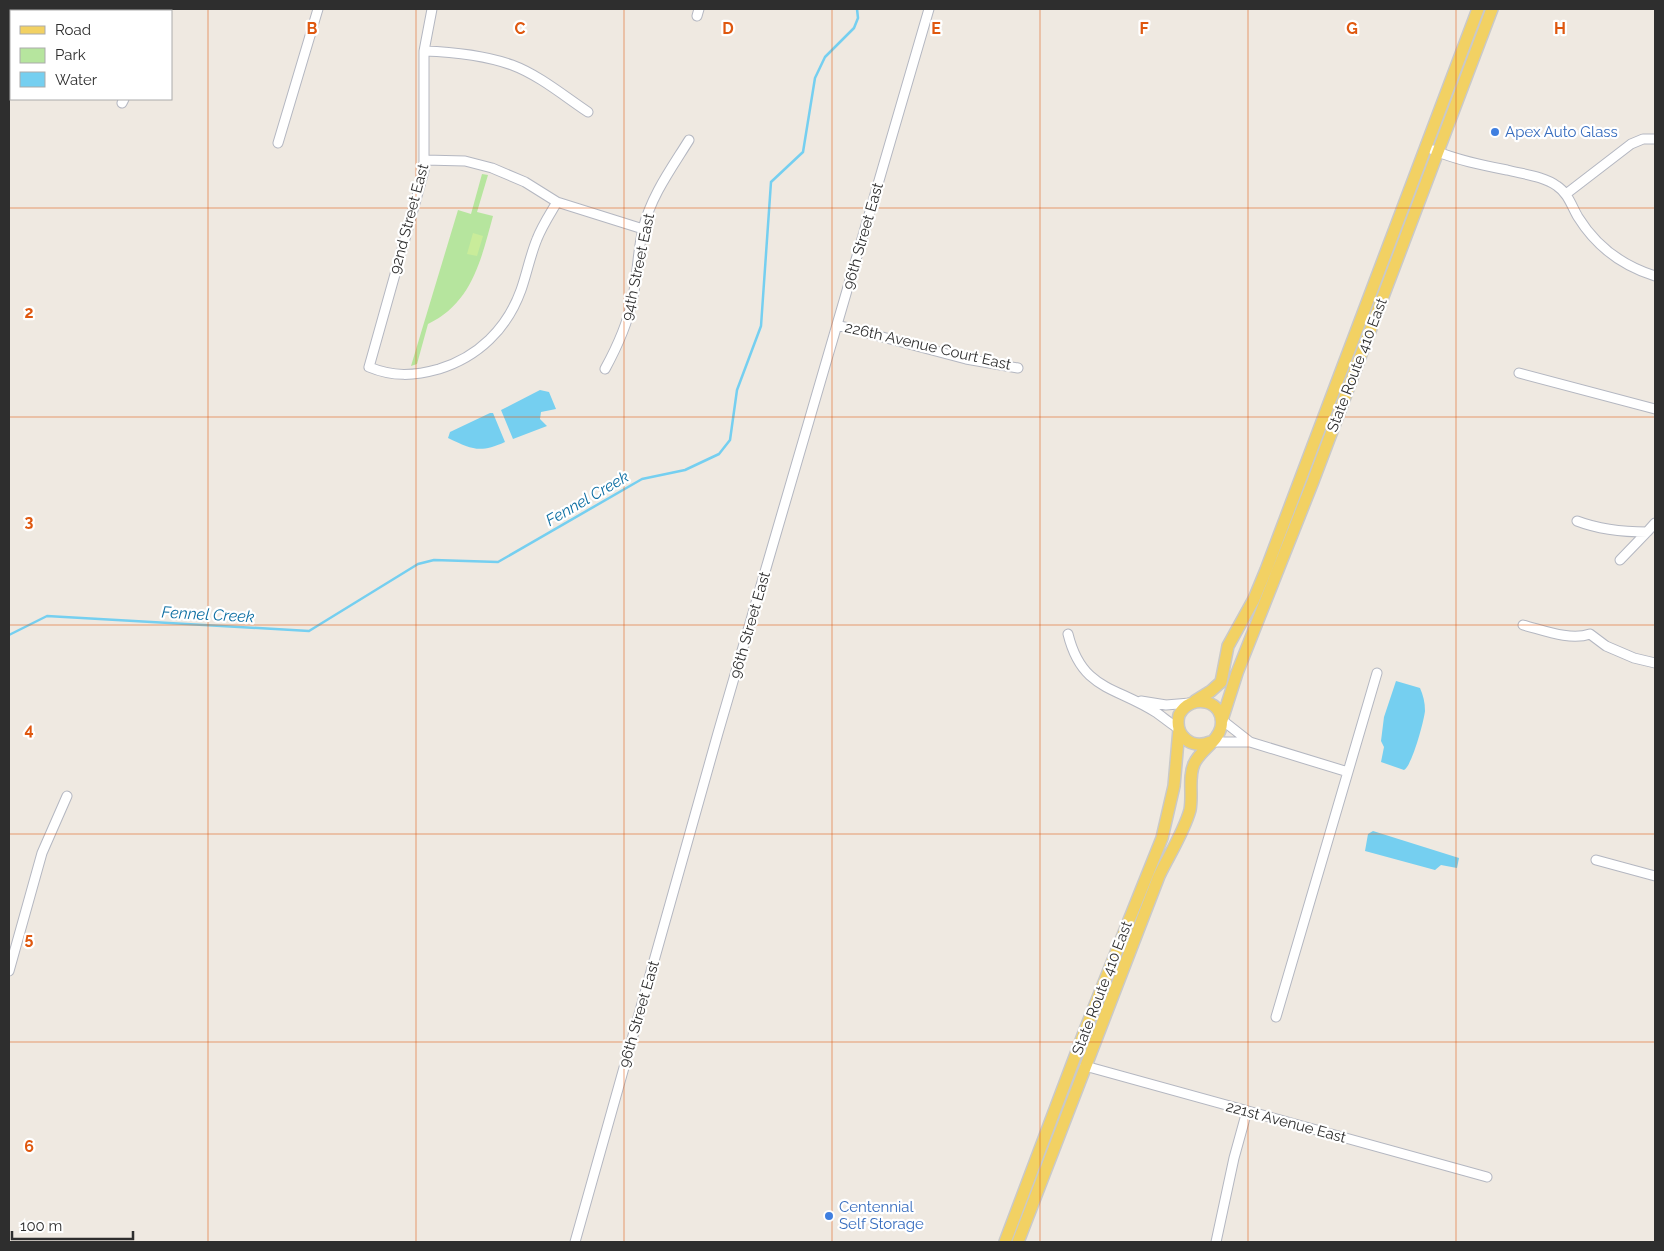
<svg xmlns="http://www.w3.org/2000/svg" width="1664" height="1251" font-family="Raleway,sans-serif">
  <rect width="100%" height="100%" fill="#efe9e1"/>
  <!-- green -->
  <path fill="#b6e59e" d="M 482,174 L 488,175 L 477,212 L 493,216 C 481,260 472,303 428,324 L 417,364 L 411,366 L 458,210 L 471,214 Z"/>
  <!-- pitch -->
  <path fill="#c9ec9a" d="M 473,233 L 483,236 L 477,256 L 467,254 Z"/>
  <!-- water -->
  <path fill="#75cff0" d="M 540,390 L 549,392 L 556,409 L 541,412 L 540,419 L 547,426 L 513,439 L 501,410 Z
    M 490,413 L 493,413 L 505,442 C 480,453 473,450 448,438 L 450,432 Z
    M 1396,681 L 1420,688 C 1423,695 1425,702 1425,711 C 1424,721 1412,766 1404,770 L 1381,762 L 1384,747 L 1381,741 L 1384,717 Z
    M 1373,831 L 1459,858 L 1457,868 L 1441,865 L 1435,870 L 1365,851 L 1368,834 Z"/>
  <g fill="none" stroke-linecap="round" stroke-linejoin="round">
    <!-- stream -->
    <path stroke="#75cff0" stroke-width="2.5" d="M 9,635 L 47,616 L 309,631 L 418,564 L 434,560 L 498,562 L 642,479 L 685,470 L 719,454 L 730,440 L 737,390 L 761,326 L 771,182 L 803,152 L 815,78 L 825,57 L 854,28 L 858,18 L 857,9"/>
    <!-- minor casing -->
    <g stroke="#b4b7c1" stroke-width="11">
      <path id="minor" d="M 432,9 L 424,51 L 424,171 L 369,367 C 393,377 414,376 439,369 C 478,357 507,329 521,290 C 527,273 530,256 537,239 C 542,226 550,214 557,202
        M 149,11 L 149,9
        M 697,16 L 699,9
        M 424,51 C 454,52 484,55 512,65 C 539,75 564,96 588,112
        M 122,103 L 124,99
        M 278,143 L 318,9
        M 1433,150 C 1457,160 1481,165 1507,170 C 1522,174 1544,176 1557,186 C 1568,193 1572,207 1578,217 C 1596,246 1623,266 1655,276
        M 425,160 L 465,161 L 492,168 L 525,182 L 557,202 L 643,229
        M 1566,194 L 1631,144 L 1643,139 L 1655,139
        M 837,325 L 966,359 L 1018,368
        M 605,369 C 617,347 627,326 632,301 C 638,277 637,253 643,229 C 651,196 671,169 689,140
        M 1519,373 L 1655,409
        M 1577,521 C 1598,529 1625,532 1647,532 L 1655,523
        M 1620,560 L 1647,532
        M 1523,625 C 1543,630 1570,641 1590,634 L 1606,646 L 1634,658 L 1655,663
        M 1068,634 C 1082,691 1116,686 1157,713 C 1164,718 1171,724 1179,729
        M 1141,701 L 1166,705 L 1190,703
        M 1210,742 L 1250,742 L 1222,720
        M 1250,742 L 1348,772
        M 1596,860 L 1655,876
        M 9,971 L 42,853 L 67,796
        M 1276,1017 L 1377,673
        M 1085,1066 L 1487,1177
        M 575,1242 L 718,733 L 929,9
        M 1216,1242 L 1234,1158 L 1247,1111"/>
    </g>
    <!-- major casing -->
    <g stroke="#c9c9c9" stroke-width="14">
      <path id="major" d="M 1195,701 L 1211,691 L 1221,682 L 1228,646 L 1254,599 L 1266,570 L 1478,9
        M 1222,720 L 1237,673 L 1312,484 L 1492,9
        M 1005,1242 L 1085,1030 L 1162,838 L 1174,786 L 1179,729
        M 1018,1242 L 1159,876 C 1169,855 1184,832 1190,810 C 1193,795 1188,777 1194,764 C 1200,750 1218,742 1221,727 C 1226,700 1191,692 1179,715 C 1174,735 1191,750 1210,742"/>
    </g>
    <!-- minor -->
    <use href="#minor" stroke="#fff" stroke-width="9"/>
    <!-- major -->
    <use href="#major" stroke="#f2d163" stroke-width="11"/>
  </g>
  <!-- grid -->
  <path fill="none" stroke="#df570e" stroke-width="1" stroke-opacity="0.55" d="M 208,9 L 208,1242M 416,9 L 416,1242M 624,9 L 624,1242M 832,9 L 832,1242M 1040,9 L 1040,1242M 1248,9 L 1248,1242M 1456,9 L 1456,1242M 9,208 L 1655,208M 9,417 L 1655,417M 9,625 L 1655,625M 9,834 L 1655,834M 9,1042 L 1655,1042"/>
  <!-- markers -->
  <g fill="#3f7fe0" stroke="#fff" stroke-width="2">
    <circle cx="1495" cy="132" r="5"/>
    <circle cx="829" cy="1216" r="5"/>
  </g>
  <g text-anchor="middle" stroke-width="4.5" stroke-linejoin="round" paint-order="stroke">
    <!-- shop labels -->
    <g font-size="15" fill="#366cbe" stroke="#fff" text-anchor="start">
      <text x="1505" y="137">Apex Auto Glass</text>
      <text x="839" y="1212">Centennial<tspan x="839" dy="17">Self Storage</tspan></text>
    </g>
    <!-- street labels -->
    <g font-size="15" fill="#2e2e2e" stroke="#fff">
      <text transform="translate(409 219) rotate(-75)" y="5">92nd Street East</text>
      <text transform="translate(863 236) rotate(-74)" y="5">96th Street East</text>
      <text transform="translate(638 267) rotate(-78)" y="5">94th Street East</text>
      <text transform="translate(928 346) rotate(13)" y="5">226th Avenue Court East</text>
      <text transform="translate(1357 365) rotate(-69)" y="5">State Route 410 East</text>
      <text transform="translate(750 625) rotate(-74)" y="5">96th Street East</text>
      <text transform="translate(1102 988) rotate(-69)" y="5">State Route 410 East</text>
      <text transform="translate(639 1014) rotate(-74)" y="5">96th Street East</text>
      <text transform="translate(1286 1122) rotate(15)" y="5">221st Avenue East</text>
    </g>
    <!-- water labels -->
    <g font-size="16" font-style="italic" fill="#0d6fa3" stroke="#fff">
      <text transform="translate(587 498) rotate(-30)" y="6">Fennel Creek</text>
      <text transform="translate(208 614) rotate(3)" y="6">Fennel Creek</text>
    </g>
  </g>
  <g font-size="16" text-anchor="middle" font-weight="bold" fill="#df570e" stroke="#fff" stroke-width="4.5" stroke-linejoin="round" paint-order="stroke">
    <text x="312" y="34">B</text>
    <text x="520" y="34">C</text>
    <text x="728" y="34">D</text>
    <text x="936" y="34">E</text>
    <text x="1144" y="34">F</text>
    <text x="1352" y="34">G</text>
    <text x="1560" y="34">H</text>
    <text x="29" y="318">2</text>
    <text x="29" y="527">3</text>
    <text x="29" y="735">4</text>
    <text x="29" y="944">5</text>
    <text x="29" y="1152">6</text>
  </g>
  <!-- border -->
  <rect width="1664" height="1251" fill="none" stroke="#2e2e2e" stroke-width="20"/>
  <!-- legend -->
  <rect x="10" y="10" width="162" height="90" fill="#ffffff" stroke="#ababab"/>
  <rect x="20" y="26" width="25" height="8" fill="#f2d163" stroke="#ababab"/>
  <text x="55" y="35" font-size="15" fill="#2e2e2e">Road</text>
  <rect x="20" y="48" width="25" height="15" fill="#b6e59e" stroke="#ababab"/>
  <text x="55" y="60" font-size="15" fill="#2e2e2e">Park</text>
  <rect x="20" y="72" width="25" height="15" fill="#75cff0" stroke="#ababab"/>
  <text x="55" y="85" font-size="15" fill="#2e2e2e">Water</text>
  <!-- scale -->
  <path d="M12 1231v8h121v-8" fill="none" stroke="#2e2e2e" stroke-width="2.5"/>
  <text x="20" y="1231" font-size="15" fill="#2e2e2e" stroke="#ffffff" stroke-width="4" paint-order="stroke">100 m</text>
</svg>
